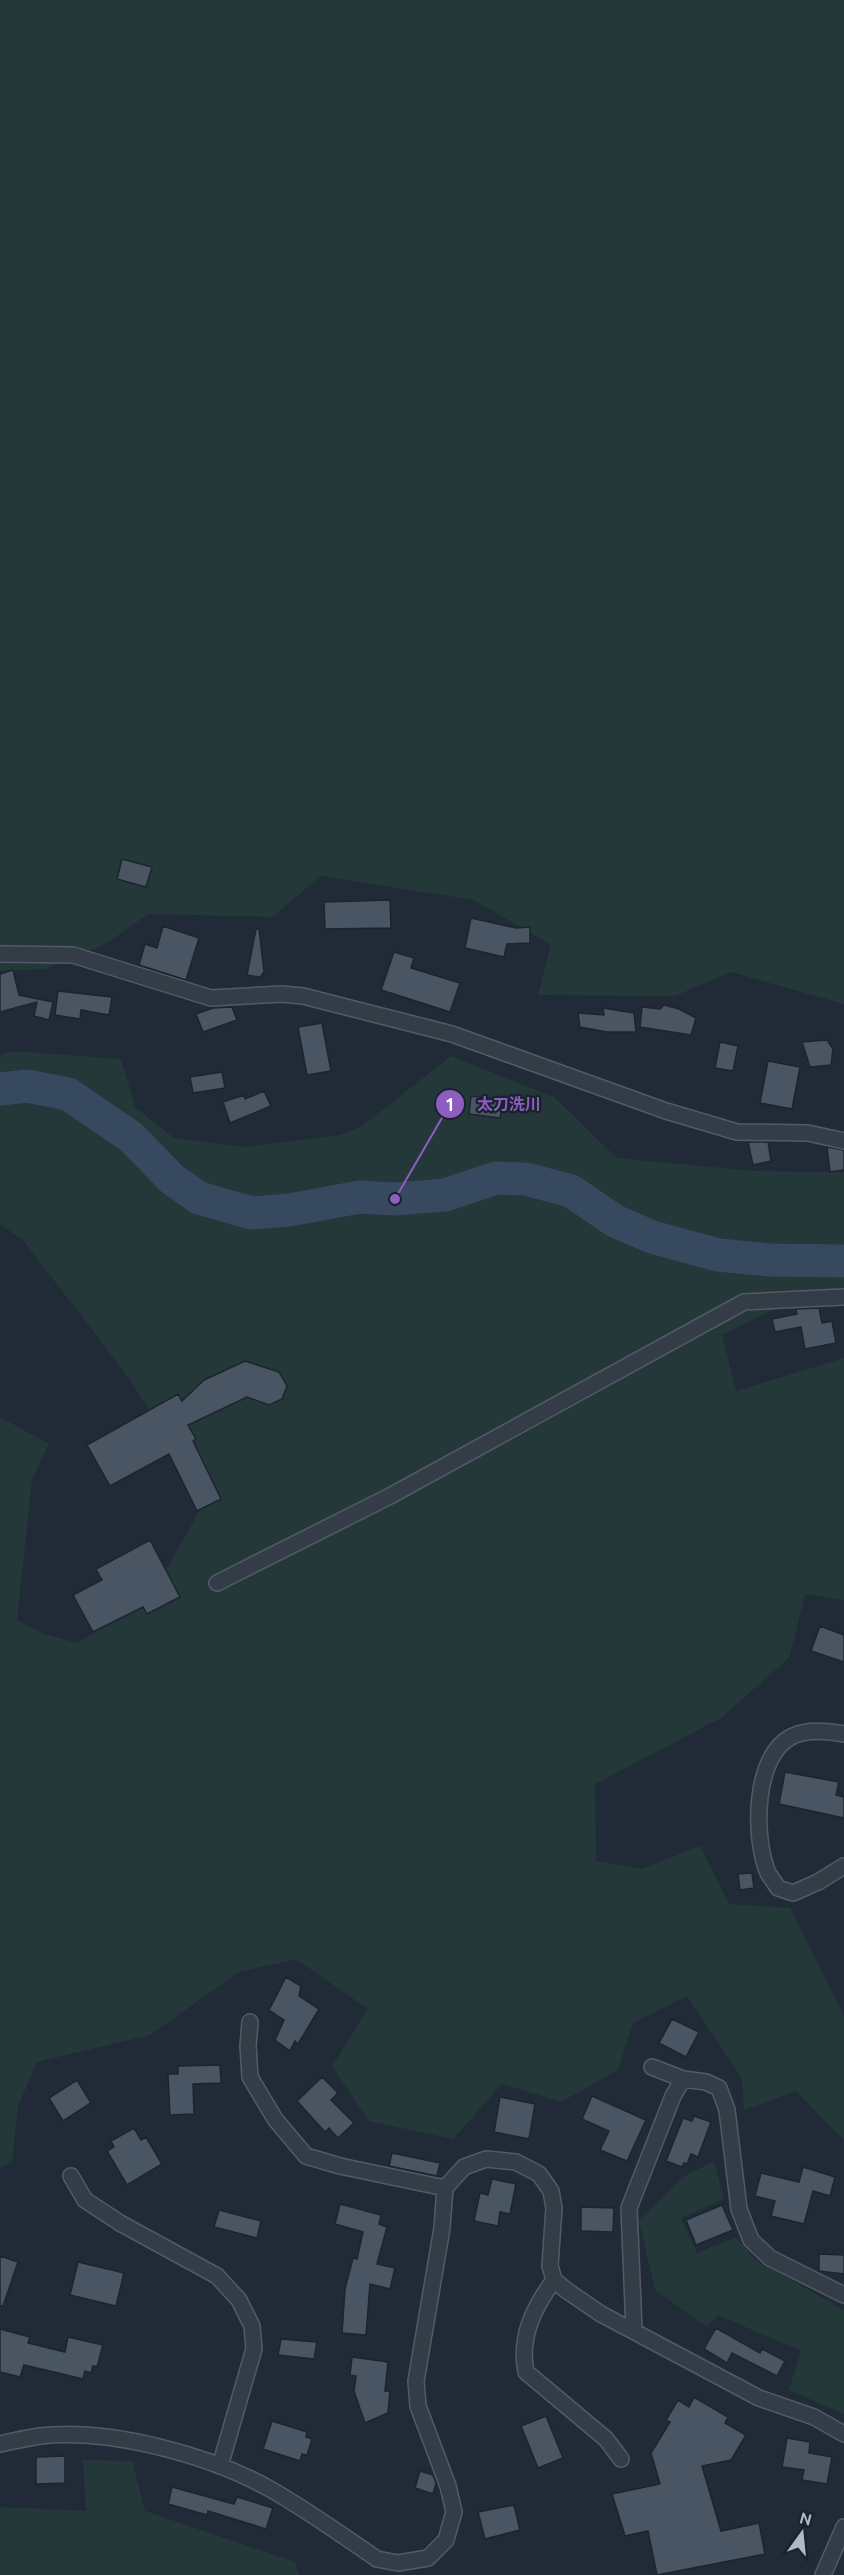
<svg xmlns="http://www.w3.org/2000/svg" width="844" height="2575" font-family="Ubuntu,'Noto Sans JP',sans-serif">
  <rect width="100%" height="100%" fill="#212b37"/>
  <!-- green -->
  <path fill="#243839" d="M 0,0 L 844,0 L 844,1004 L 731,972 L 675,996 L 538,995 L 551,945 L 474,900 L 321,876 L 272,917 L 148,914 L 106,944 L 45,969 L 0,971 Z
    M 12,1051 L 121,1059 L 135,1107 L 174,1138 L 247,1147 L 340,1135 L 361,1127 L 451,1056 L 554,1097 L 617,1158 L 754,1171 L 844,1172 L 844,1292 L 778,1307 L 722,1335 L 736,1391 L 844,1358 L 844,1600 L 805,1594 L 789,1658 L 721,1718 L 595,1784 L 596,1861 L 642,1869 L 700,1846 L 729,1904 L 790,1908 L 844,2016 L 844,2140 L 796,2091 L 744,2110 L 742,2079 L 687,1996 L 633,2023 L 618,2070 L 561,2102 L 502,2084 L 453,2139 L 369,2121 L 332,2066 L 368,2009 L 296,1959 L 239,1972 L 150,2035 L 37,2062 L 18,2106 L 12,2162 L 0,2167 L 0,1417 L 49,1444 L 32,1479 L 17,1620 L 41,1633 L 77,1643 L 119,1618 L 134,1567 L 168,1567 L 211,1490 L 161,1428 L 128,1377 L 24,1241 L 0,1224 L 0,1056 Z
    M 714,2161 L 724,2199 L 681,2218 L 697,2253 L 736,2237 L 754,2259 L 844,2310 L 844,2414 L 789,2390 L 801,2351 L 718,2315 L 707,2327 L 655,2290 L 639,2220 L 683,2177 Z
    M 83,2460 L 132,2461 L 145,2511 L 295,2562 L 299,2575 L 0,2575 L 0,2507 L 86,2511 Z"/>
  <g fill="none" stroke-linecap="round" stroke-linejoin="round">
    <!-- river -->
    <path stroke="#37495f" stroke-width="33" d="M 0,1089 L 27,1086 L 68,1094 L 131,1137 L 172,1179 L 199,1198 L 252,1213 L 289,1210 L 360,1197 L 395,1199 L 445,1195 L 496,1178 L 526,1179 L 571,1191 L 615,1221 L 652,1237 L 718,1255 L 770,1260 L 844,1261"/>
  </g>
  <!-- building -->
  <path fill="#495562" stroke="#1c242e" stroke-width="1.5" d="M 122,859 L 152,867 L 146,887 L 117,879 Z
    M 390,900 L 391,928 L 325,929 L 324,902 Z
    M 471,918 L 516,928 L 530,927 L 530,943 L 507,944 L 504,957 L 465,948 Z
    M 163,926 L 199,938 L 186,980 L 139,965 L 145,944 L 157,948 Z
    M 256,929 L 259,929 L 264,972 L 260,977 L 247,975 Z
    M 394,952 L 414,958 L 411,968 L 460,983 L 450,1012 L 381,990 Z
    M 13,970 L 19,995 L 53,1002 L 49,1020 L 34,1016 L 37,1002 L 0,1012 L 0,974 Z
    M 58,991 L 112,997 L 109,1015 L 81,1010 L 80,1019 L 55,1015 Z
    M 664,1005 L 679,1009 L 696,1018 L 691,1035 L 640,1027 L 642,1007 L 660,1009 Z
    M 232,1007 L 237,1020 L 203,1032 L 196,1014 L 213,1008 Z
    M 603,1008 L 634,1013 L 636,1032 L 607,1032 L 580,1027 L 578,1013 L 604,1015 Z
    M 322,1023 L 331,1071 L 307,1075 L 298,1027 Z
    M 827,1040 L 833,1049 L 831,1065 L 810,1067 L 802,1042 Z
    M 720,1042 L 738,1046 L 733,1071 L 715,1068 Z
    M 768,1061 L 800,1067 L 792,1109 L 760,1103 Z
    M 222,1072 L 225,1088 L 193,1093 L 190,1077 Z
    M 264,1091 L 271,1106 L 230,1123 L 223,1102 L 244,1095 L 245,1099 Z
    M 471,1096 L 503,1100 L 500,1118 L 469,1114 Z
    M 748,1142 L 768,1142 L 771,1161 L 753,1165 Z
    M 827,1147 L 844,1150 L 844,1170 L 830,1172 Z
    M 819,1308 L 822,1323 L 832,1321 L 836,1343 L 805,1349 L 801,1327 L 775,1332 L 772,1319 L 797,1314 L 796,1309 Z
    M 245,1361 L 279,1372 L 287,1386 L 282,1399 L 269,1405 L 247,1397 L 188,1425 L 196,1439 L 193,1441 L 221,1499 L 197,1511 L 169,1454 L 110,1486 L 87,1445 L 178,1394 L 182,1401 L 204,1380 Z
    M 150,1540 L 180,1597 L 147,1614 L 143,1607 L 93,1632 L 73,1595 L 102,1580 L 96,1569 Z
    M 820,1626 L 844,1635 L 844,1662 L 811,1651 Z
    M 785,1772 L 839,1782 L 836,1795 L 844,1797 L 844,1818 L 779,1804 Z
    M 752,1873 L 754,1888 L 740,1890 L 738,1874 Z
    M 286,1977 L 301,1986 L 299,1996 L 319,2009 L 298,2044 L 295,2041 L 290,2051 L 275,2040 L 284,2020 L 269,2010 Z
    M 672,2019 L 699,2032 L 686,2057 L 659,2043 Z
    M 220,2065 L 221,2083 L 193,2084 L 194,2114 L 170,2115 L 168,2074 L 178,2074 L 178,2066 Z
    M 322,2077 L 338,2093 L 331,2100 L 354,2123 L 338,2138 L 329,2128 L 325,2132 L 297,2101 Z
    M 77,2080 L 91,2103 L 63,2121 L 49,2098 Z
    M 592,2096 L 646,2120 L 627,2161 L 600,2150 L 609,2131 L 582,2119 Z
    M 500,2097 L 535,2104 L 529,2139 L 494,2132 Z
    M 694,2116 L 711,2122 L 698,2157 L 691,2154 L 687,2164 L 684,2163 L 682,2167 L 666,2161 L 683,2118 L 692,2121 Z
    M 134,2128 L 141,2140 L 146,2137 L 162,2164 L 127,2185 L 107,2151 L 114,2147 L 111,2141 Z
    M 392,2153 L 440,2163 L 437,2176 L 389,2166 Z
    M 803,2167 L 835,2177 L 830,2196 L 813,2191 L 804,2224 L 771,2216 L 775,2201 L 755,2196 L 761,2173 L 799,2182 Z
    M 492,2179 L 516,2184 L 510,2214 L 500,2212 L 498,2226 L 474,2221 L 480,2193 L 488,2195 Z
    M 340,2204 L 381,2215 L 379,2224 L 387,2227 L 377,2264 L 395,2268 L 390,2289 L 370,2284 L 366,2335 L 342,2333 L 345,2289 L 353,2258 L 357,2259 L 363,2232 L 335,2224 Z
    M 722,2205 L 733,2230 L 696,2245 L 686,2220 Z
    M 581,2207 L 614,2208 L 613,2232 L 581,2231 Z
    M 219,2210 L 261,2221 L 257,2238 L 214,2227 Z
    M 819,2254 L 844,2255 L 844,2274 L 819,2271 Z
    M 0,2256 L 18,2262 L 3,2306 L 0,2306 Z
    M 78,2262 L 124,2273 L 116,2306 L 70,2295 Z
    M 716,2328 L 760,2353 L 762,2349 L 785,2361 L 777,2376 L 732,2353 L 727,2363 L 704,2349 Z
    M 0,2329 L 30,2337 L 28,2343 L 65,2352 L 68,2337 L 103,2345 L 97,2367 L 93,2366 L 91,2373 L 85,2371 L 83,2379 L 24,2365 L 20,2377 L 0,2372 Z
    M 281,2339 L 317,2342 L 314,2359 L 278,2355 Z
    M 352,2357 L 388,2362 L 385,2391 L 390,2391 L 388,2413 L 365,2423 L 354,2391 L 356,2376 L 350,2375 Z
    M 694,2397 L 728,2417 L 725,2423 L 746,2435 L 731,2460 L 702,2466 L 721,2531 L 759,2523 L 765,2554 L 657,2575 L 648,2531 L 625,2536 L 612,2494 L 660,2484 L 651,2453 L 670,2422 L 666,2420 L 678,2400 L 689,2407 Z
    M 546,2416 L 563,2458 L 538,2468 L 521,2426 Z
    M 272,2421 L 307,2432 L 306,2437 L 312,2439 L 307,2455 L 302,2454 L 300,2461 L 263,2449 Z
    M 787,2438 L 810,2442 L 809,2453 L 832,2457 L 827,2484 L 802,2480 L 804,2470 L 782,2467 Z
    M 65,2456 L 65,2483 L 36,2484 L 36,2457 Z
    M 420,2471 L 433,2475 L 436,2483 L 433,2494 L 415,2488 Z
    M 172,2487 L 234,2504 L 237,2497 L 273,2508 L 266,2529 L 208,2511 L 207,2515 L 168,2504 Z
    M 514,2505 L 520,2530 L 485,2539 L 478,2512 Z"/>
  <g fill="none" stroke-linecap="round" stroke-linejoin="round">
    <!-- street casing -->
    <g stroke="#525b65" stroke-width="18">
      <path id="street" d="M 0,954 L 73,955 L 211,998 L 282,994 L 303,996 L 452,1034 L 666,1111 L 737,1132 L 808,1133 L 844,1141
        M 217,1583 L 390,1496 L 744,1302 L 844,1297
        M 844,1734 C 830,1731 807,1729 793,1736 C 753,1754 753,1838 768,1873 C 771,1878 775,1883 778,1888 L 793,1893 L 818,1882 L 844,1866
        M 250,2022 L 248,2046 L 250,2077 L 275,2119 L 306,2156 L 340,2166 L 445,2188
        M 652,2067 L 683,2079
        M 71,2176 L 85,2200 L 120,2223 L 217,2276 L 239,2300 L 252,2326 L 254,2349 L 220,2466
        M 554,2280 C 534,2307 519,2337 526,2372 L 606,2439 L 621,2459
        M 634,2330 L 629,2208 L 673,2096 L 683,2079 L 706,2082 L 719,2088 L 727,2110 L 739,2209 L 751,2240 L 770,2258 L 844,2295
        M 0,2444 C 13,2441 27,2438 40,2436 C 110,2428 209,2455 270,2489 C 307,2510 342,2535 377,2559 L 398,2563 L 428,2558 L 446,2540 L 454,2512 L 448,2486 L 418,2406 L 416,2381 L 442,2228 L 445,2188 L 464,2167 L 486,2159 L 516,2162 L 539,2174 L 551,2191 L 554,2208 L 550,2266 L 554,2280 L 566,2290 L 601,2314 L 759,2398 L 814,2417 L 844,2434
        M 823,2575 L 844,2527"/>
    </g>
    <!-- street -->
    <use href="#street" stroke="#343d47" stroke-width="15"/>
  </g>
  <!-- callouts -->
  <path fill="none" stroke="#8d5dc1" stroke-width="2" d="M395 1199L450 1104"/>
  <g fill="#8d5dc1" stroke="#1a222c" stroke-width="2">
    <circle cx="395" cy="1199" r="6"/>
    <circle cx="450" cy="1104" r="15"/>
  </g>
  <g font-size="18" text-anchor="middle" font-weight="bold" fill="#fff">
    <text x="450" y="1111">1</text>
  </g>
  <g font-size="16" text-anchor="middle" font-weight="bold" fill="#8d5dc1" stroke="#1a222c" stroke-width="4.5" stroke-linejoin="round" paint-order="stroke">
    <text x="509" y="1110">太刀洗川</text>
  </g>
  <!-- north arrow -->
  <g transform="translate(802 2533) rotate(15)" stroke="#1a222c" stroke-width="4.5" paint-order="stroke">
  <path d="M0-4.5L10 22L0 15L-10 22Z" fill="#afb8c4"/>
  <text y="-9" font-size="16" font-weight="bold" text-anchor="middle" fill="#afb8c4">N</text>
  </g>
</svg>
